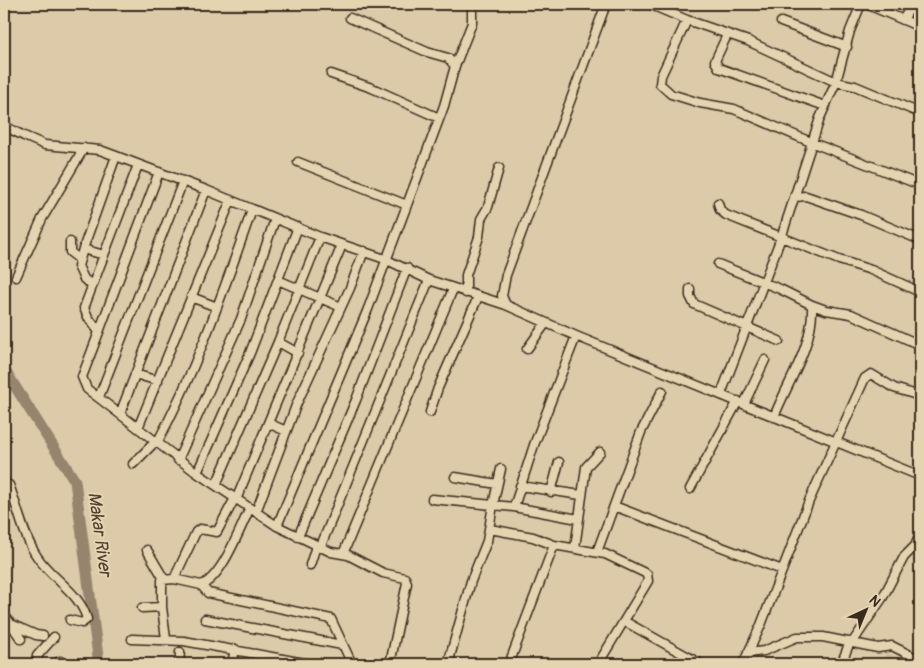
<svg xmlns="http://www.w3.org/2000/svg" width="924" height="668" font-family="Pangolin,sans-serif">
  <rect width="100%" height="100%" fill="#dccaa8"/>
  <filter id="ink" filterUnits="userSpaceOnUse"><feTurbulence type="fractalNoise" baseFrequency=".02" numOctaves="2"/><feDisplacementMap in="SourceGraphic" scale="10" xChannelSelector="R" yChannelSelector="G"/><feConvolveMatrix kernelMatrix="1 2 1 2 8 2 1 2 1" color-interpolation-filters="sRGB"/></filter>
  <g filter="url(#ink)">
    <!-- built -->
    <path fill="#cdbb9b" d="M 886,653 L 912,664 L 882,664 Z"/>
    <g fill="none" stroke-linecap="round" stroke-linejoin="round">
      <!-- river -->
      <path stroke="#96846c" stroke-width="11" d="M 4,369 L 75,481 L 99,664"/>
      <!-- minor casing -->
      <g stroke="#3b2a1e" stroke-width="11">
        <path id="minor" d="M 649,4 L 687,20 L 748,41 L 836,82 L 855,86 L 920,113
          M 866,4 L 920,27
          M 350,18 L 427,52 L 448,58 L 455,66
          M 687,20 L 661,76 L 660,84 L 671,94 L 700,103 L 734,109 L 813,143 L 920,185
          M 903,20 L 912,4
          M 781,22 L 847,47
          M 727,35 L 715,61 L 719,68 L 825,106
          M 331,74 L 372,88 L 439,118
          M 4,122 L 8,128 L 24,136 L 45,145 L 100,150 L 116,156 L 206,190 L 320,237 L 385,259 L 429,280 L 506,305 L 576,336 L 920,476
          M 116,156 L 83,249 L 104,255 L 84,308 L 88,317 L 99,332 L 82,377 L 87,389 L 197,473 L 277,526 L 331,552 L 348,555 L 383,573 L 405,578 L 407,583 L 390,664
          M 298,162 L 407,205
          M 795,197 L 806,196 L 861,215 L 920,240
          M 718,203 L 720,210 L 726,215 L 839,260 L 871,270 L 920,292
          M 70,242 L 70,252 L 79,259
          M 83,249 L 78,266 L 84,279 L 92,285
          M 104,255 L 138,165
          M 718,264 L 780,289 L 812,305 C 814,345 788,381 774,417
          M 16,277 L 42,219 L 84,148
          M 278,280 L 341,307
          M 690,289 L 690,296 L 694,304 L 779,341
          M 466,293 L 466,275 L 479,237 L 481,219 L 488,207 L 499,168
          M 191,297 L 217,307
          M 506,305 L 502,296 L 506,275 L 606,4
          M 812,305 L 826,310 L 851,314 L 920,345
          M 99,332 L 159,172
          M 278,342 L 298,353
          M 527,349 L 546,323
          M 135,374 L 158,381
          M 721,394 L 782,235 L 820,118 L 836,82 L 850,31 L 861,4
          M 99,397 L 183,181
          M 744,404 L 765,360
          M 430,412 L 438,388 L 478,297
          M 120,414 L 206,190
          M 268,423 L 286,431
          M 138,428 L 231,200
          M 157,443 C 197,369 224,289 252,210
          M 178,460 L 241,319 L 275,219
          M 133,464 L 155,442
          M 197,473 L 250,353 L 298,227
          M 455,477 L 497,484
          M 4,483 L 9,485 C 18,508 23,535 36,555 C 50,578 80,592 87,619 L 82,623 L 70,620
          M 216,485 L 278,342 L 320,237
          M 520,486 L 581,495
          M 690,489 L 738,401
          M 551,492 L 559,462
          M 432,499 L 493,505 L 501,469
          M 236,500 L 342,245
          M 614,506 L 782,570
          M 514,507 L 534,445 L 576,336
          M 256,512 L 297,403 L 350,288 L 364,251
          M 277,526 L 368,309 L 444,106 L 455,66 L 472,23 L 472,4
          M 490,529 L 533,537 L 554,545 L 605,554 L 647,574 L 648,581 L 598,664
          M 298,537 L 356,400 L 407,268
          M 320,548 L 429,280
          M 575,548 L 586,467 L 600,452
          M 147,550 L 164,579
          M 597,552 L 641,432 L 662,391
          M 343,554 L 453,289
          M 310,565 L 316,546
          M 174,579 L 196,532 L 200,529 L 217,532 L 235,498
          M 201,585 L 208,593 L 331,619 L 352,664
          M 142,608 L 162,607
          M 4,614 L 21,639
          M 205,619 L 342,645
          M 624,621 L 701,664
          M 13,625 L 36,635 L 43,636
          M 132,639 L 184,641 L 310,664
          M 166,639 L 162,607 L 162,580 L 174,579 L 201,585 C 222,578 240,528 250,508
          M 852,643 L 883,597 L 904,557 L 915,546 L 920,534
          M 748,653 L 764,651 L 797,637 L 823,637 L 878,648 L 892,646 L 920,660
          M 39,664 L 37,656 L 54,637
          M 54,664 L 60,661
          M 179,664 L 180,652
          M 232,664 L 235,649
          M 448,664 L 471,581 L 487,541 L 493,505 L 514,507 L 578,519
          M 509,664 L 554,545
          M 743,664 L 761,625 L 809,501 L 865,378 L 871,374 L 894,388 L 920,396
          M 841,664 L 850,642"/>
      </g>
      <!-- minor -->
      <use href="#minor" stroke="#e6d4b1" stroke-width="8"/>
    </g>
  </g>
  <g text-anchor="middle" stroke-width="4" stroke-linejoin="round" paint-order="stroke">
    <!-- water labels -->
    <g font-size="18" font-style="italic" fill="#524032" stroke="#e6d4b1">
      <text transform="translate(100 534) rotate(82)" y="6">Makar River</text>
    </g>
  </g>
  <!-- margin -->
  <rect width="924" height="668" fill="none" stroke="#e6d4b1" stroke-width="20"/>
  <rect x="10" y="10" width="904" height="648" fill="none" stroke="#3b2a1e" stroke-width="2" filter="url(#ink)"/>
  <!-- north arrow -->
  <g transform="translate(866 610) rotate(44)" stroke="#e6d4b1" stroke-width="4" paint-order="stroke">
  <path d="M0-4L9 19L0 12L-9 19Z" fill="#3b2a1e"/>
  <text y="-8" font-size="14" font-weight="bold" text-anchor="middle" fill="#3b2a1e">N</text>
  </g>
</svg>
